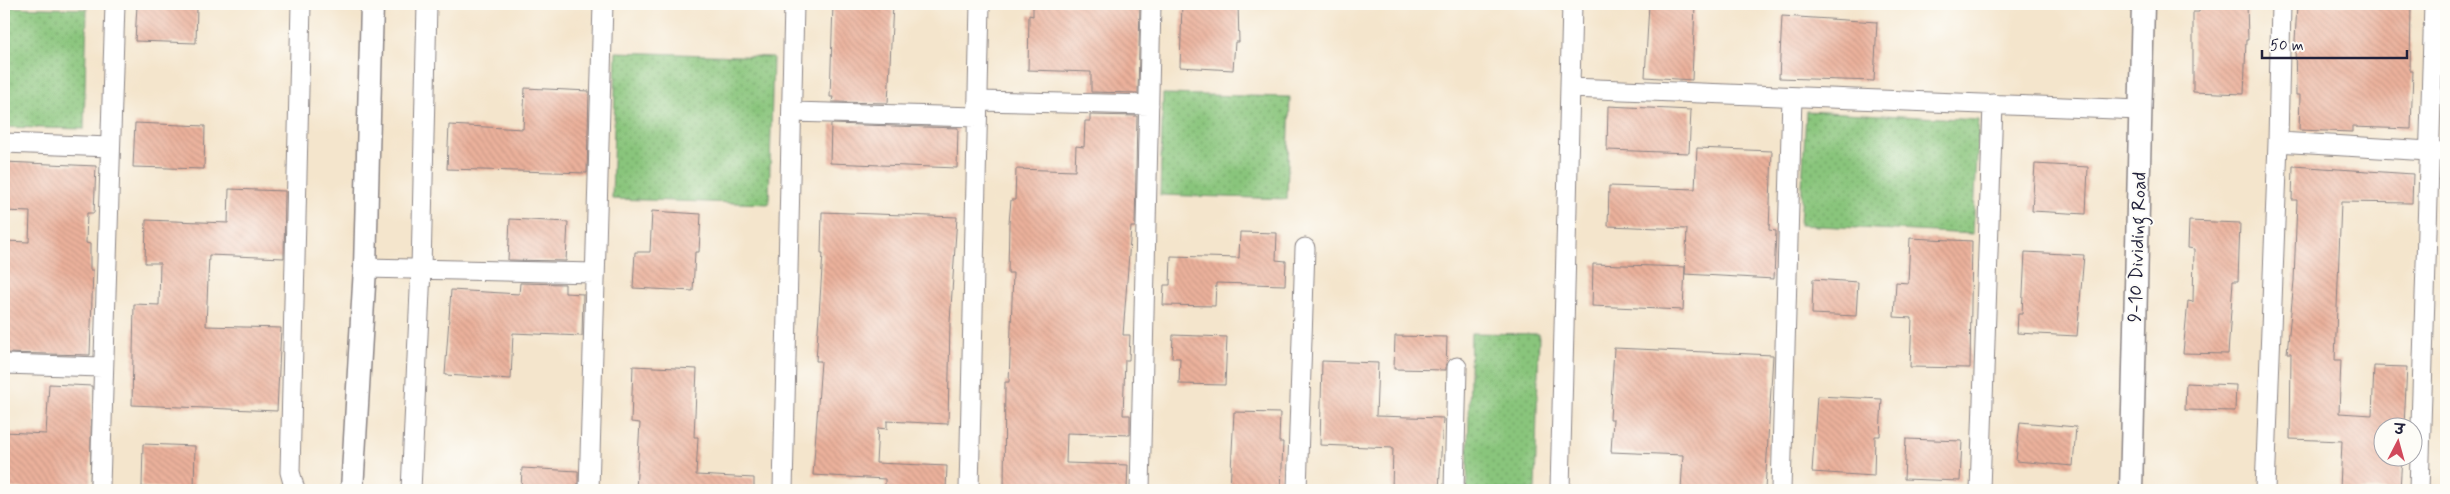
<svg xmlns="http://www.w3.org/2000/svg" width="2450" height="494" font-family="Mynerve,'Playpen Sans Deva',sans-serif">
  <defs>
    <pattern id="park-dots" width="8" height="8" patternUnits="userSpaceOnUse" patternTransform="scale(1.25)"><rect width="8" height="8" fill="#89c57b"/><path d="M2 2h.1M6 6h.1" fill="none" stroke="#70a066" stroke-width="1.8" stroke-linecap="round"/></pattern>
    <pattern id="building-back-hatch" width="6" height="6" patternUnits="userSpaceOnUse" patternTransform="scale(1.25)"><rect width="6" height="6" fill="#ebb19b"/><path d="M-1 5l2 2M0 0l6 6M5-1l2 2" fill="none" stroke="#c99886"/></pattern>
  </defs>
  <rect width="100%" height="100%" fill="#fdfcf7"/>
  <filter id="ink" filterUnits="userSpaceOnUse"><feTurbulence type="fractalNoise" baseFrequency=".02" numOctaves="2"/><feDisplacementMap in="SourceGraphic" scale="10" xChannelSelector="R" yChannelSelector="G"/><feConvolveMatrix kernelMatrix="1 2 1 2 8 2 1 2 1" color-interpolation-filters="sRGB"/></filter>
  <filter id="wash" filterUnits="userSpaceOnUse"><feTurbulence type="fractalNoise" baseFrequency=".0096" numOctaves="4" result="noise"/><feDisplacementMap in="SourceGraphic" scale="20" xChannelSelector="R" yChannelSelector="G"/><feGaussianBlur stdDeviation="1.12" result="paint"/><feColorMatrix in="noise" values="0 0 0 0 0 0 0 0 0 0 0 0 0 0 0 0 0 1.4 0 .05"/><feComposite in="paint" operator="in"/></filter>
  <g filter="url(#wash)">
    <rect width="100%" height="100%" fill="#f4e5cc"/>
    <!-- park -->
    <path fill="url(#park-dots)" stroke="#56745b" d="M 4,7 L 87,9 L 84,129 L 4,127 Z
      M 616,52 L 773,57 L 769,204 L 612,199 Z
      M 1163,94 L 1290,97 L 1287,199 L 1160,195 Z
      M 1806,111 L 1979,120 L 1973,234 L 1800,225 Z
      M 1471,333 L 1539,334 L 1535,490 L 1467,490 Z"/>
    <g id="blocks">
      <!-- building -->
      <path fill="url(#building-back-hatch)" d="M 833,4 L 893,4 L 888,103 L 832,102 L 833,97 L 830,97 Z
        M 1033,4 L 1140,4 L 1138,93 L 1091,92 L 1091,72 L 1028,70 L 1029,15 L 1033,16 Z
        M 1182,4 L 1238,4 L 1239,42 L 1235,42 L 1233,70 L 1180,67 Z
        M 1649,4 L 1695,4 L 1692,80 L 1645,77 Z
        M 2200,4 L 2247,4 L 2248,40 L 2246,40 L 2244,94 L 2193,92 L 2193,12 L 2199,12 Z
        M 2297,4 L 2411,4 L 2410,71 L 2413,71 L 2411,129 L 2352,127 L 2352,132 L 2299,130 L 2300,95 L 2296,95 L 2295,41 Z
        M 137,5 L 197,7 L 196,43 L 135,41 Z
        M 1782,16 L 1877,22 L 1874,81 L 1779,78 Z
        M 525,88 L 589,91 L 587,173 L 447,169 L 449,125 L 523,129 Z
        M 1608,106 L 1691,110 L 1689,153 L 1607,150 Z
        M 1090,115 L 1137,116 L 1135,227 L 1131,227 L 1123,335 L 1130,335 L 1129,360 L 1125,360 L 1123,415 L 1130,415 L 1130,435 L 1067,433 L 1066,463 L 1128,465 L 1127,490 L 1004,490 L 1005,382 L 1009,382 L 1013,273 L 1008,273 L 1009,223 L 1011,200 L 1015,200 L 1016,169 L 1075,171 L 1076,146 L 1084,147 L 1085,121 L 1090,121 Z
        M 135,123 L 205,126 L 204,169 L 133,167 Z
        M 831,124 L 958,128 L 957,168 L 830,163 Z
        M 1697,148 L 1772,151 L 1769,230 L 1776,231 L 1774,279 L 1685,274 L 1687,229 L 1608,226 L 1609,186 L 1695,189 Z
        M 4,162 L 96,166 L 94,213 L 87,213 L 86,243 L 90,244 L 90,270 L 93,270 L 90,355 L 4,353 L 4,241 L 29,242 L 30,212 L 4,211 Z
        M 2035,164 L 2088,167 L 2086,214 L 2032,211 Z
        M 2293,166 L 2413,174 L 2412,203 L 2341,202 L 2339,255 L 2335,360 L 2341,360 L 2339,413 L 2372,415 L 2374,366 L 2407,367 L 2404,426 L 2382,426 L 2382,456 L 2402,456 L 2400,490 L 2340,490 L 2342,441 L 2290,439 L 2291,353 L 2287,353 L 2294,281 L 2297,200 L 2292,200 Z
        M 229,189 L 285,191 L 284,258 L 209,255 L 206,326 L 281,328 L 277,411 L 132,405 L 134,304 L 159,305 L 160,263 L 145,263 L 146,220 L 228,223 Z
        M 652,211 L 701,214 L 699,252 L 695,252 L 693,291 L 633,288 L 635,252 L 650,252 Z
        M 822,212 L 957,217 L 950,322 L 948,424 L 887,421 L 887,429 L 878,428 L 876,463 L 947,466 L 946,490 L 885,490 L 885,479 L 813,475 L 821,361 L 816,361 L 823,253 L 821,253 Z
        M 510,219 L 568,222 L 566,261 L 508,260 Z
        M 2189,221 L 2240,223 L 2238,281 L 2233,281 L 2228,354 L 2183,353 L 2188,301 L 2193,302 L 2194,249 L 2188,248 Z
        M 1240,232 L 1277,233 L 1276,260 L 1286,261 L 1285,285 L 1216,283 L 1215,306 L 1163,305 L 1164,285 L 1170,285 L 1171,256 L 1239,258 Z
        M 1910,238 L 1972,241 L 1970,368 L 1910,367 L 1912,318 L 1894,317 L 1896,282 L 1908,283 Z
        M 2025,252 L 2084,255 L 2077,336 L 2017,333 L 2018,314 L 2022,314 Z
        M 1593,264 L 1685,267 L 1683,310 L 1592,306 Z
        M 1813,279 L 1858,282 L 1856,316 L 1812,314 Z
        M 520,283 L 565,284 L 565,293 L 583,294 L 582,336 L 513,333 L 511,379 L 445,375 L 451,290 L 519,294 Z
        M 1173,335 L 1227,337 L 1225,385 L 1179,384 L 1180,358 L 1172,358 Z
        M 1395,336 L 1447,337 L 1446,370 L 1394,369 Z
        M 1614,348 L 1773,355 L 1765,490 L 1681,490 L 1683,455 L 1611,452 L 1613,419 L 1610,419 Z
        M 1322,361 L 1378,363 L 1376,416 L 1443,418 L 1439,490 L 1392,490 L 1393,448 L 1320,445 Z
        M 633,366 L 697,369 L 694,437 L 698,437 L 696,475 L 754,478 L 754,490 L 636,490 L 640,423 L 631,422 Z
        M 2186,383 L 2236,385 L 2235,411 L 2185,410 Z
        M 49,384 L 92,386 L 90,490 L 4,488 L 4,432 L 46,434 Z
        M 1817,396 L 1882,399 L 1880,436 L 1875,436 L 1874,476 L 1812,472 Z
        M 1234,412 L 1280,413 L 1279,442 L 1283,442 L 1281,490 L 1230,490 Z
        M 2020,422 L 2076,427 L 2073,466 L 2016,461 Z
        M 1906,439 L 1962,441 L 1960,481 L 1904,479 Z
        M 143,444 L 195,446 L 194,489 L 142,487 Z
        M 522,468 L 578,471 L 578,490 L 521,490 Z"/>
    </g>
  </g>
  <g filter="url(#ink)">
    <use href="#blocks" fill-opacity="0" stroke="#8b8484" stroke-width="1"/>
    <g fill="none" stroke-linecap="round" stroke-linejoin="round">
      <!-- minor casing -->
      <g stroke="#8b8484" stroke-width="21">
        <path id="minor" d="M 1570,88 L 2140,110
          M 978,101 L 1149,105
          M 792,112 L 977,117
          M 2278,142 L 2446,152
          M 4,143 L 110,147
          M 365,268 L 595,273
          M 4,364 L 102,367
          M 100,486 L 115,4
          M 295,490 L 290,472 L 301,4
          M 411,490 L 421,269 L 427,4
          M 589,490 L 603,4
          M 783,490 L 794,4
          M 969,490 L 980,4
          M 1140,490 L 1151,4
          M 1297,490 L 1305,248
          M 1454,490 L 1457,367
          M 1560,490 L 1572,4
          M 1781,490 L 1792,97
          M 1980,490 L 1993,104
          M 2265,490 L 2278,142 L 2281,4
          M 2419,490 L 2434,4"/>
      </g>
      <!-- tertiary casing -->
      <g stroke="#8b8484" stroke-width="25">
        <path id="tertiary" d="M 352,490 L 365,268 L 372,4
          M 2131,490 L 2143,4"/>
      </g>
      <!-- minor -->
      <use href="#minor" stroke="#fff" stroke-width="19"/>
      <!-- tertiary -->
      <use href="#tertiary" stroke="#fff" stroke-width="22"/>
    </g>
  </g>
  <g text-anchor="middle" stroke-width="4" stroke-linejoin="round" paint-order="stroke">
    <!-- street labels -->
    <g font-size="19" fill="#22223b" stroke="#fdfcf7">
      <text transform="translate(2136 247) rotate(-88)" y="7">9-10 Dividing Road</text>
    </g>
  </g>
  <!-- margin -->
  <rect width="2450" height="494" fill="none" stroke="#fdfcf7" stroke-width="20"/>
  <!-- north arrow -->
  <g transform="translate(2398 442) rotate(6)"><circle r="24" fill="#fdfcf7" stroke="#a5a5ac"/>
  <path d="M0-4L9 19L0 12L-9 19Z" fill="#d1495b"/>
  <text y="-8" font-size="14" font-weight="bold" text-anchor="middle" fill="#22223b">उ</text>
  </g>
  <!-- scale -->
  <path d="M2262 50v8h145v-8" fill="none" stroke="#22223b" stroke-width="2.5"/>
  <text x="2270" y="50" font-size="15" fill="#22223b" stroke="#fdfcf7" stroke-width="4" paint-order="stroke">50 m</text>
</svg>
